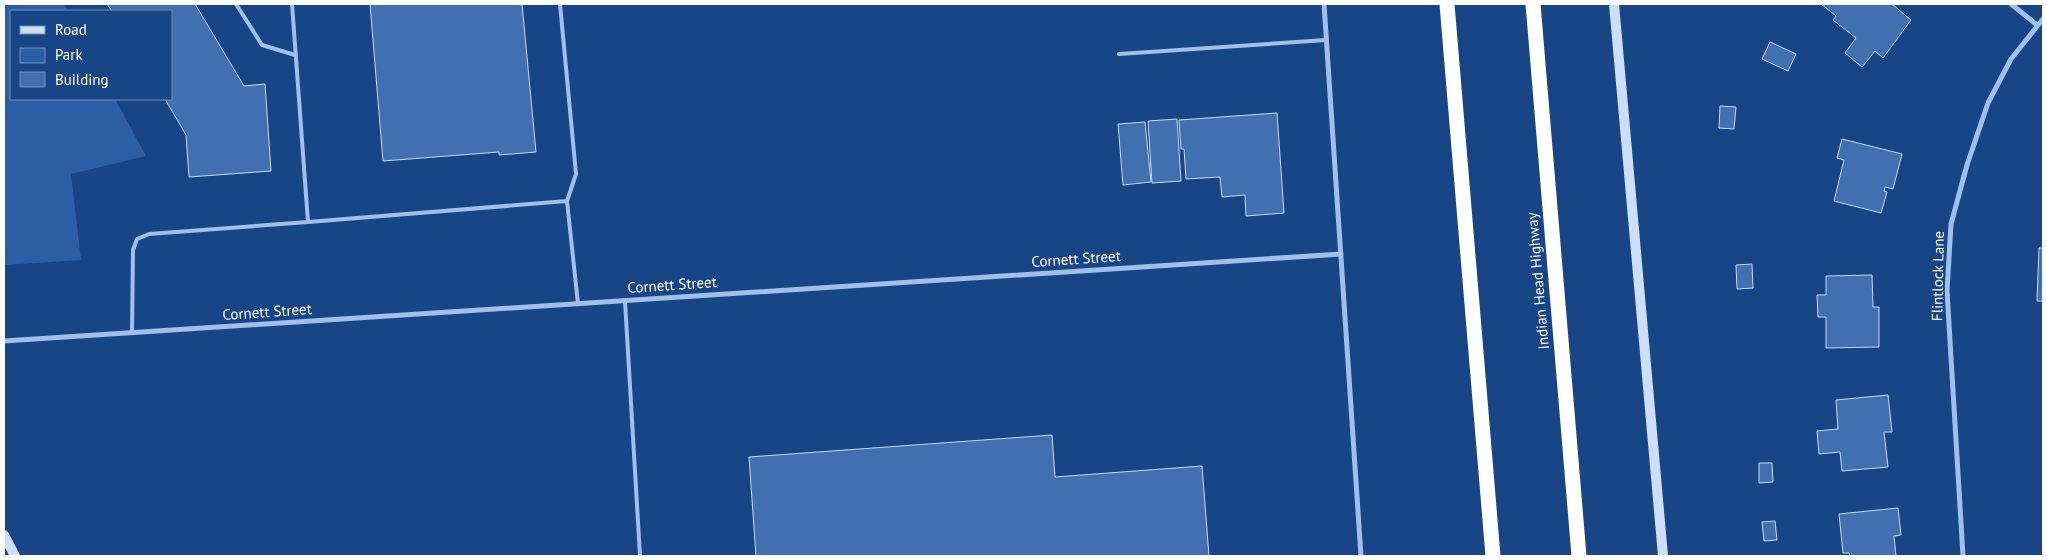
<svg xmlns="http://www.w3.org/2000/svg" width="2047" height="560" font-family="'PT Sans',sans-serif">
  <rect width="100%" height="100%" fill="#184586"/>
  <!-- green -->
  <path fill="#2b5ea5" d="M 4,4 L 64,4 L 68,11 L 11,11 L 11,99 L 115,99 L 146,156 L 71,174 L 81,260 L 4,265 Z"/>
  <!-- building -->
  <path fill="#416fb0" stroke="#c4dbf9" d="M 107,4 L 195,4 L 244,86 L 265,84 L 271,171 L 189,177 L 186,135 L 165,99 L 171,99 L 171,11 L 112,11 Z
    M 370,4 L 522,4 L 536,152 L 499,155 L 499,152 L 383,161 Z
    M 1821,4 L 1892,4 L 1911,20 L 1883,58 L 1875,51 L 1862,67 L 1845,53 L 1856,38 L 1833,20 L 1836,16 Z
    M 1770,42 L 1796,54 L 1788,71 L 1762,59 Z
    M 1720,106 L 1736,107 L 1734,129 L 1719,128 Z
    M 1277,113 L 1284,213 L 1246,216 L 1245,195 L 1222,197 L 1220,177 L 1186,179 L 1184,149 L 1181,149 L 1179,120 Z
    M 1177,119 L 1181,181 L 1152,183 L 1148,121 Z
    M 1145,122 L 1151,182 L 1123,185 L 1118,124 Z
    M 1842,139 L 1902,154 L 1893,189 L 1885,187 L 1884,191 L 1887,192 L 1881,213 L 1834,201 L 1844,160 L 1837,158 Z
    M 2039,248 L 2043,248 L 2043,301 L 2037,301 Z
    M 1752,264 L 1753,288 L 1737,289 L 1736,265 Z
    M 1872,275 L 1873,307 L 1879,307 L 1879,347 L 1826,348 L 1826,317 L 1818,317 L 1817,295 L 1826,295 L 1826,276 Z
    M 1888,395 L 1892,432 L 1884,432 L 1888,467 L 1842,471 L 1840,452 L 1819,454 L 1817,431 L 1838,429 L 1836,400 Z
    M 1052,435 L 1055,477 L 1202,466 L 1209,556 L 756,556 L 749,457 Z
    M 1759,463 L 1772,463 L 1773,482 L 1759,483 Z
    M 1898,508 L 1901,535 L 1894,536 L 1896,556 L 1850,556 L 1849,553 L 1843,553 L 1839,514 Z
    M 1775,521 L 1777,540 L 1764,541 L 1762,522 Z"/>
  <g fill="none" stroke-linecap="round" stroke-linejoin="round">
    <!-- lane -->
    <path stroke="#9fc0ed" stroke-width="4" d="M 236,4 L 262,45 L 295,55
      M 292,4 L 308,222 L 567,201
      M 560,4 L 576,174 L 567,201 L 578,304
      M 1119,54 L 1326,40
      M 625,301 L 640,556
      M 132,333 L 133,250 L 137,239 L 149,234 L 308,222"/>
    <!-- street -->
    <path stroke="#9fc0ed" stroke-width="5" d="M 1324,4 L 1361,556
      M 2011,4 L 2037,25
      M 4,341 L 1341,254
      M 1963,556 L 1947,291 L 1951,224 L 1967,165 L 1988,103 L 2011,59 L 2043,19"/>
    <!-- secondary -->
    <path stroke="#ccdef9" stroke-width="10" d="M 1614,4 L 1663,556
      M 4,535 L 15,556"/>
    <!-- highway -->
    <path stroke="#fff" stroke-width="15" d="M 1447,4 L 1493,556
      M 1533,4 L 1579,556"/>
  </g>
  <g text-anchor="middle" stroke-width="4" stroke-linejoin="round" paint-order="stroke">
    <!-- street labels -->
    <g font-size="15" fill="#fff" stroke="#184586">
      <text transform="translate(1076 259) rotate(-4)" y="5">Cornett Street</text>
      <text transform="translate(1938 276) rotate(-89)" y="5">Flintlock Lane</text>
      <text transform="translate(1538 281) rotate(-95)" y="5">Indian Head Highway</text>
      <text transform="translate(672 285) rotate(-4)" y="5">Cornett Street</text>
      <text transform="translate(267 312) rotate(-4)" y="5">Cornett Street</text>
    </g>
  </g>
  <!-- border -->
  <rect width="2047" height="560" fill="none" stroke="#ffffff" stroke-width="10"/>
  <!-- legend -->
  <rect x="10" y="10" width="162" height="90" fill="#184586" stroke="#748fb6"/>
  <rect x="20" y="26" width="25" height="8" fill="#ccdef9" stroke="#748fb6"/>
  <text x="55" y="35" font-size="15" fill="#ffffff">Road</text>
  <rect x="20" y="48" width="25" height="15" fill="#2b5ea5" stroke="#748fb6"/>
  <text x="55" y="60" font-size="15" fill="#ffffff">Park</text>
  <rect x="20" y="72" width="25" height="15" fill="#416fb0" stroke="#748fb6"/>
  <text x="55" y="85" font-size="15" fill="#ffffff">Building</text>
</svg>
